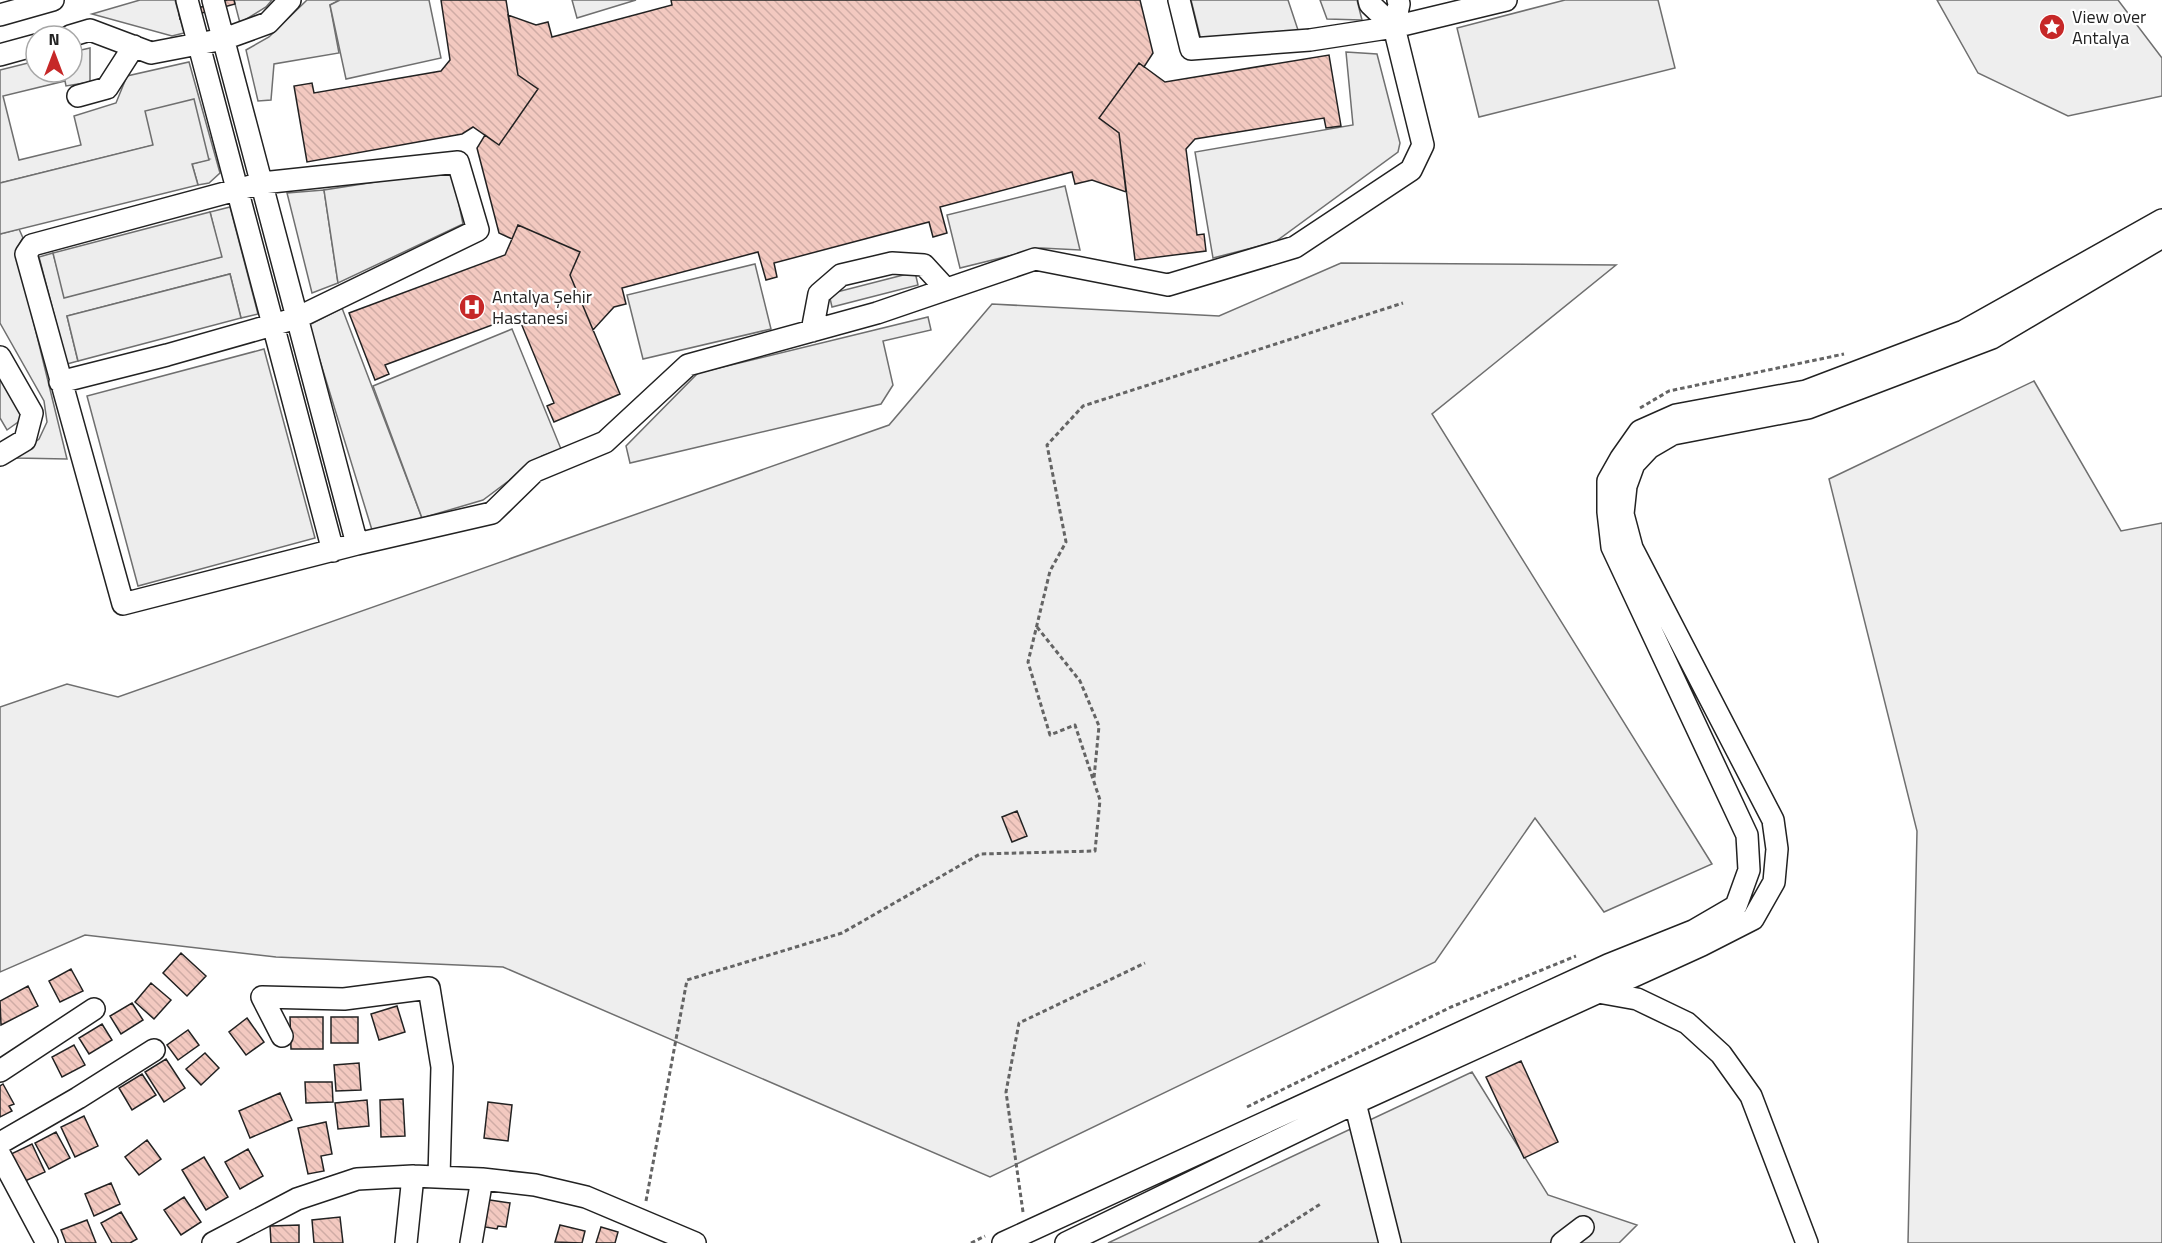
<svg xmlns="http://www.w3.org/2000/svg" width="2162" height="1243" font-family="'Titillium Web',sans-serif">
  <defs>
    <pattern id="building-back-hatch" width="6" height="6" patternUnits="userSpaceOnUse" patternTransform="scale(1.5)"><rect width="6" height="6" fill="#f3c9c0"/><path d="M-1 5l2 2M0 0l6 6M5-1l2 2" fill="none" stroke="#d0aca5"/></pattern>
  </defs>
  <rect width="100%" height="100%" fill="#fff"/>
  <!-- green -->
  <path fill="#eee" stroke="#6f6f6f" stroke-width="1.5" d="M 140,0 L 175,0 L 184,33 L 172,36 L 92,14 Z
    M 234,0 L 272,0 L 266,7 L 240,23 Z
    M 307,0 L 340,0 L 330,5 L 339,53 L 274,64 L 271,100 L 258,101 L 246,50 L 269,37 Z
    M 1320,0 L 1357,0 L 1362,20 L 1327,19 Z
    M 1937,0 L 2118,0 L 2162,58 L 2162,96 L 2068,116 L 1978,73 Z
    M 90,48 L 90,82 L 66,86 L 65,81 L 3,96 L 19,160 L 81,145 L 74,116 L 116,103 L 127,76 L 189,62 L 220,173 L 209,183 L 198,185 L 192,164 L 209,159 L 154,145 L 0,183 L 0,70 L 36,61 L 36,72 L 72,72 L 72,52 Z
    M 324,190 L 338,283 L 312,293 L 287,193 Z
    M 230,207 L 258,314 L 241,318 L 230,274 L 67,316 L 78,361 L 67,364 L 39,257 L 53,253 L 65,297 L 221,257 L 210,212 Z
    M 19,229 L 23,238 L 16,250 L 67,459 L 16,458 L 39,439 L 47,422 L 44,401 L 0,323 L 0,234 Z
    M 1341,263 L 1616,265 L 1432,414 L 1712,864 L 1604,912 L 1535,818 L 1435,962 L 990,1177 L 503,967 L 276,957 L 85,935 L 0,972 L 0,707 L 67,684 L 118,697 L 889,425 L 992,304 L 1219,316 Z
    M 342,308 L 422,518 L 372,530 L 309,325 Z
    M 0,375 L 25,417 L 7,430 L 0,418 Z
    M 2034,381 L 2121,531 L 2162,523 L 2162,1243 L 1908,1243 L 1917,831 L 1829,479 Z
    M 1472,1072 L 1548,1195 L 1637,1225 L 1619,1243 L 1108,1243 Z"/>
  <!-- parking -->
  <path fill="#ededed" stroke="#6f6f6f" stroke-width="1.5" d="M 340,0 L 429,0 L 441,58 L 346,79 L 330,5 Z
    M 572,0 L 636,0 L 577,18 Z
    M 1191,0 L 1288,0 L 1300,36 L 1201,40 Z
    M 1565,0 L 1658,0 L 1675,68 L 1479,117 L 1457,28 Z
    M 1346,52 L 1377,54 L 1400,143 L 1398,152 L 1275,242 L 1213,258 L 1195,152 L 1353,125 Z
    M 194,99 L 209,160 L 192,164 L 198,185 L 0,234 L 0,183 L 153,145 L 145,111 Z
    M 452,170 L 463,224 L 338,283 L 324,190 Z
    M 1065,186 L 1080,250 L 1041,248 L 960,268 L 947,215 Z
    M 210,212 L 222,257 L 64,298 L 53,253 Z
    M 755,264 L 771,329 L 643,359 L 627,295 Z
    M 915,272 L 918,285 L 832,307 L 829,294 Z
    M 230,274 L 241,318 L 78,361 L 67,316 Z
    M 928,317 L 931,330 L 883,341 L 893,385 L 881,404 L 630,463 L 626,446 L 698,373 Z
    M 512,329 L 561,449 L 542,456 L 483,500 L 422,518 L 373,386 Z
    M 264,349 L 315,538 L 138,586 L 87,396 Z"/>
  <!-- building -->
  <path fill="url(#building-back-hatch)" stroke="#222" stroke-width="1.5" d="M 227,0 L 234,0 L 235,4 L 180,19 L 179,13 Z
    M 441,0 L 506,0 L 518,75 L 538,89 L 499,145 L 473,127 L 462,134 L 307,162 L 294,86 L 312,83 L 314,93 L 441,71 L 450,60 Z
    M 671,0 L 1140,0 L 1153,53 L 1144,67 L 1139,63 L 1099,118 L 1119,133 L 1126,192 L 1092,180 L 1075,184 L 1072,172 L 940,207 L 947,233 L 933,237 L 929,222 L 774,263 L 777,277 L 766,280 L 758,252 L 622,288 L 626,304 L 614,307 L 593,330 L 570,275 L 580,252 L 518,225 L 512,239 L 499,233 L 477,148 L 485,135 L 499,145 L 538,89 L 518,75 L 508,15 L 536,25 L 548,22 L 552,37 L 672,5 Z
    M 1329,55 L 1341,126 L 1326,128 L 1324,118 L 1195,139 L 1186,149 L 1197,235 L 1204,234 L 1206,251 L 1135,260 L 1119,133 L 1099,118 L 1139,63 L 1165,82 Z
    M 518,225 L 580,252 L 570,275 L 620,394 L 554,422 L 547,406 L 554,403 L 521,323 L 508,319 L 385,365 L 389,374 L 375,380 L 349,313 L 505,255 Z
    M 1017,811 L 1027,836 L 1012,842 L 1002,817 Z
    M 181,953 L 206,976 L 187,996 L 163,973 Z
    M 71,969 L 83,991 L 60,1002 L 49,981 Z
    M 151,983 L 171,1000 L 154,1019 L 135,1002 Z
    M 28,986 L 38,1006 L 1,1025 L 0,1001 Z
    M 132,1003 L 143,1020 L 121,1034 L 110,1016 Z
    M 397,1006 L 405,1032 L 379,1040 L 371,1014 Z
    M 290,1017 L 323,1017 L 323,1049 L 291,1049 Z
    M 331,1017 L 358,1017 L 358,1043 L 331,1043 Z
    M 247,1018 L 264,1042 L 246,1055 L 229,1032 Z
    M 102,1024 L 112,1040 L 89,1054 L 79,1038 Z
    M 188,1030 L 199,1045 L 178,1060 L 167,1045 Z
    M 74,1045 L 85,1065 L 62,1077 L 52,1057 Z
    M 205,1053 L 219,1068 L 201,1085 L 186,1069 Z
    M 166,1059 L 185,1088 L 164,1102 L 145,1072 Z
    M 1521,1061 L 1558,1142 L 1524,1158 L 1486,1077 Z
    M 359,1063 L 361,1090 L 336,1091 L 334,1065 Z
    M 142,1074 L 156,1095 L 132,1110 L 119,1088 Z
    M 305,1082 L 332,1082 L 333,1102 L 306,1103 Z
    M 3,1084 L 14,1104 L 9,1106 L 12,1111 L 0,1117 L 0,1086 Z
    M 280,1093 L 292,1120 L 250,1138 L 239,1111 Z
    M 403,1099 L 405,1136 L 381,1137 L 380,1100 Z
    M 367,1100 L 369,1126 L 338,1129 L 335,1103 Z
    M 488,1102 L 512,1105 L 508,1141 L 484,1138 Z
    M 84,1116 L 98,1146 L 75,1157 L 61,1127 Z
    M 326,1122 L 332,1154 L 321,1156 L 324,1171 L 308,1174 L 298,1128 Z
    M 56,1132 L 70,1158 L 49,1169 L 35,1143 Z
    M 147,1140 L 161,1159 L 139,1175 L 125,1157 Z
    M 32,1144 L 45,1172 L 23,1182 L 11,1154 Z
    M 248,1149 L 263,1176 L 240,1189 L 225,1162 Z
    M 204,1157 L 228,1197 L 206,1210 L 182,1170 Z
    M 111,1183 L 120,1204 L 94,1216 L 85,1194 Z
    M 184,1197 L 201,1222 L 181,1235 L 164,1210 Z
    M 483,1199 L 510,1203 L 506,1227 L 498,1226 L 497,1229 L 479,1226 Z
    M 121,1212 L 137,1239 L 130,1243 L 112,1243 L 101,1223 Z
    M 340,1217 L 343,1243 L 314,1243 L 312,1220 Z
    M 87,1220 L 96,1243 L 66,1243 L 61,1230 Z
    M 299,1225 L 299,1243 L 271,1243 L 270,1226 Z
    M 560,1225 L 585,1231 L 582,1243 L 555,1242 Z
    M 601,1227 L 618,1232 L 615,1243 L 596,1243 Z"/>
  <g fill="none" stroke-linecap="round" stroke-linejoin="round">
    <!-- minor casing -->
    <g stroke="#222" stroke-width="24">
      <path id="minor" d="M 187,0 L 333,551
        M 213,0 L 357,544
        M 1179,0 L 1191,49 L 1310,40 L 1394,27 L 1506,0
        M 1369,0 L 1370,4 L 1394,27
        M 0,15 L 53,0
        M 70,36 L 90,30 L 151,53 L 224,39 L 268,23 L 290,0
        M 0,55 L 36,45
        M 78,96 L 107,88 L 134,46
        M 812,331 L 819,294 L 841,275 L 892,263 L 924,265 L 946,289
        M 0,357 L 32,413 L 25,440 L 0,455
        M 60,382 L 167,355 L 297,318 L 478,230 L 458,162 L 262,183 L 32,245 L 26,254 L 123,604 L 357,544 L 492,513 L 535,471 L 605,442 L 688,365 L 877,313 L 1035,259 L 1168,285 L 1295,247 L 1411,170 L 1423,145 L 1394,27 L 1399,4 L 1398,0
        M 1598,992 L 1637,999 L 1687,1023 L 1721,1054 L 1751,1096 L 1807,1243
        M 282,1036 L 262,997 L 344,999 L 429,988 L 442,1067 L 439,1177
        M 0,1071 L 94,1009
        M 1355,1103 L 1390,1243
        M 0,1143 L 78,1098 L 154,1050
        M 0,1155 L 47,1243
        M 213,1243 L 297,1199 L 357,1179 L 413,1176 L 482,1179 L 535,1185 L 586,1197 L 695,1243
        M 406,1243 L 413,1176
        M 471,1243 L 482,1179
        M 1003,1243 L 1608,965 L 1693,931 L 1736,906 L 1749,870 L 1747,835 L 1612,547 L 1608,512 L 1608,481 L 1621,458 L 1640,431 L 1676,415 L 1806,391 L 1964,331 L 2162,220
        M 1066,1243 L 1355,1103 L 1702,945 L 1753,919 L 1774,882 L 1777,849 L 1773,820 L 1632,548 L 1623,514 L 1626,486 L 1634,464 L 1649,448 L 1673,434 L 1808,408 L 1992,338 L 2162,237
        M 1562,1243 L 1583,1227"/>
    </g>
    <!-- path -->
    <path stroke="#646464" stroke-width="3" stroke-dasharray="4.5 3" stroke-linecap="butt" d="M 1640,408 L 1669,391 L 1844,354
      M 1037,627 L 1080,681 L 1099,726 L 1094,778
      M 1247,1107 L 1451,1007 L 1576,956
      M 646,1201 L 687,980 L 842,933 L 980,854 L 1095,851 L 1100,800 L 1075,725 L 1050,735 L 1028,662 L 1050,571 L 1066,542 L 1047,445 L 1083,406 L 1403,303
      M 1023,1212 L 1006,1092 L 1019,1023 L 1145,963
      M 971,1243 L 985,1236
      M 1259,1243 L 1322,1203"/>
    <!-- minor -->
    <use href="#minor" stroke="#fff" stroke-width="21"/>
  </g>
  <!-- icons -->
  <defs>
    <g id="sight-disc" transform="scale(1.35)"><circle r="9.5" fill="#c62828" stroke="#fff"/><path d="M0-6L1.8-2.2L6-1.7L2.9 1.2L3.7 5.4L0 3.3L-3.7 5.4L-2.9 1.2L-6-1.7L-1.8-2.2Z" fill="#fff"/></g>
    <g id="hospital-disc" transform="scale(1.35)"><circle r="9.5" fill="#c62828" stroke="#fff"/><path d="M-5-5h3v3.5h4V-5h3V5h-3V1.5h-4V5h-3Z" fill="#fff"/></g>
  </defs>
  <g fill-rule="evenodd">
    <use href="#sight-disc" x="2052" y="27"/>
    <use href="#hospital-disc" x="472" y="307"/>
  </g>
  <g text-anchor="middle" stroke-width="4.5" stroke-linejoin="round" paint-order="stroke">
    <!-- poi labels -->
    <g font-size="18" fill="#222" stroke="#fff" text-anchor="start">
      <text x="2072" y="23">View over<tspan x="2072" dy="21">Antalya</tspan></text>
      <text x="492" y="303">Antalya Şehir<tspan x="492" dy="21">Hastanesi</tspan></text>
    </g>
  </g>
  <!-- north arrow -->
  <g transform="translate(54 54)"><circle r="28" fill="#ffffff" stroke="#a7a7a7" stroke-width="1.5"/>
  <path d="M0-4.5L10 22L0 15L-10 22Z" fill="#c62828"/>
  <text y="-9" font-size="16" font-weight="bold" text-anchor="middle" fill="#222222">N</text>
  </g>
</svg>
